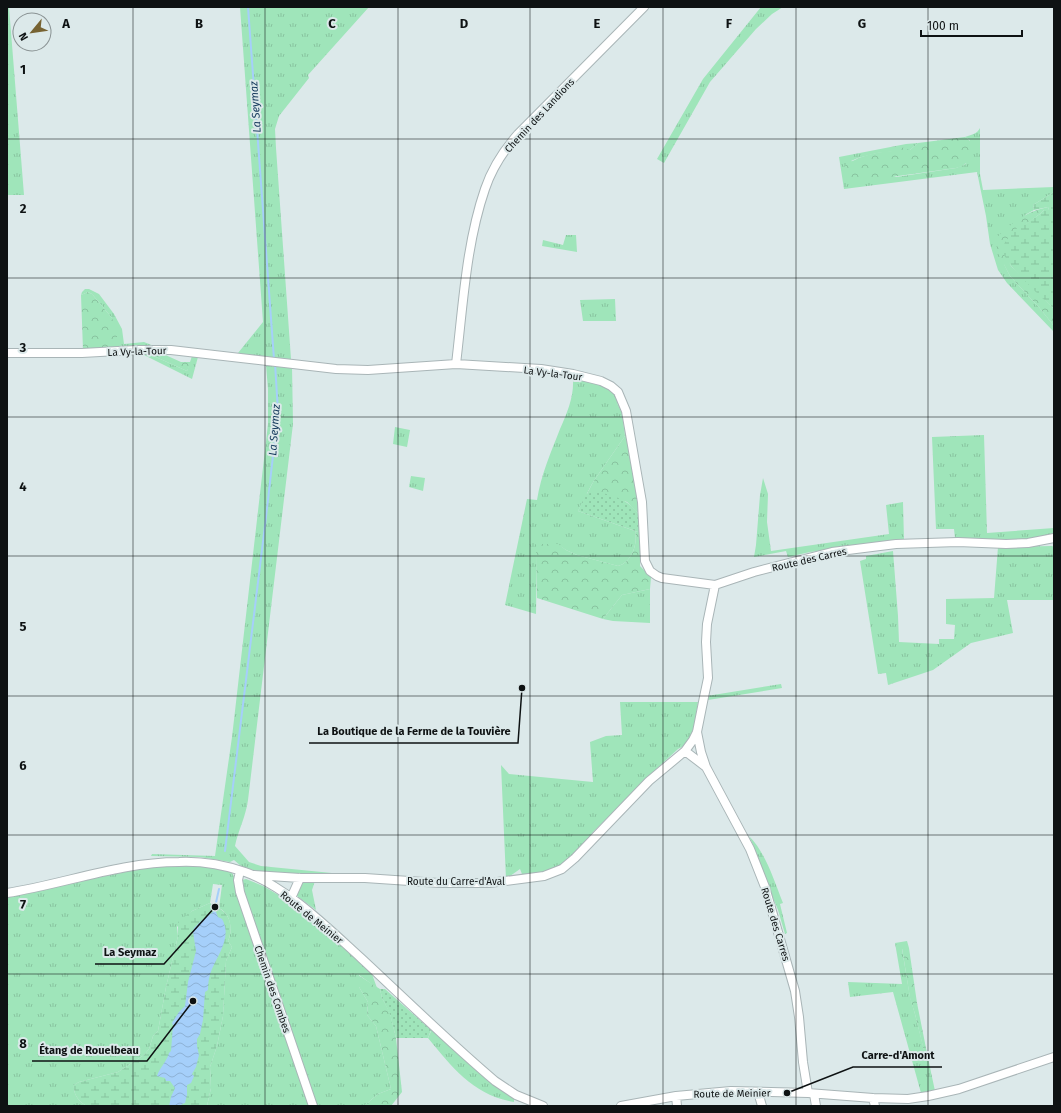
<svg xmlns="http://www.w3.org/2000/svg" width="1061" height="1113" font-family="'Fira Sans',sans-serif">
  <defs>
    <pattern id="grass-tufts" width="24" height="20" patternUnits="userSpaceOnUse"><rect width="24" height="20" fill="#9fe5ba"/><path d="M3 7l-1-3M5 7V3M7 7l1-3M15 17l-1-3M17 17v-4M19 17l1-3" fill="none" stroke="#88c39f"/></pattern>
    <pattern id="forest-crowns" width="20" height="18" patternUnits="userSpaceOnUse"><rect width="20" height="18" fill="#9fe5ba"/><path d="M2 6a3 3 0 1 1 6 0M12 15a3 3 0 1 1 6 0" fill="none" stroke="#88c39f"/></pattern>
    <pattern id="wetland-marsh" width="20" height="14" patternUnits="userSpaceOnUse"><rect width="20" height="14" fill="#9fe5ba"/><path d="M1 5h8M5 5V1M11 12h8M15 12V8" fill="none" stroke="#88c39f"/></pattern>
    <pattern id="garden-dots" width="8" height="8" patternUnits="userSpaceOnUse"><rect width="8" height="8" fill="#9fe5ba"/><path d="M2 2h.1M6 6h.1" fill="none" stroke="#88c39f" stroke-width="1.8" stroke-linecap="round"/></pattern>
    <pattern id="water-waves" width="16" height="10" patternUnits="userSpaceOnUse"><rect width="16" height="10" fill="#a5cffa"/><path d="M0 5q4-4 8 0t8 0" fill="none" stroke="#8db1d5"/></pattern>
  </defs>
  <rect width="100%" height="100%" fill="#dce9ea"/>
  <!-- grass -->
  <path fill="url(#grass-tufts)" d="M 7,7 L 9,7 L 24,195 L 7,195 Z
    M 240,7 L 369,7 L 308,75 L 309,78 L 279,116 L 275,129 L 276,148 L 291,359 L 242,356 L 238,353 L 263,322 Z
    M 761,7 L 783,7 L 772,14 L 756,29 L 710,82 L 664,163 L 657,159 L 703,79 Z
    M 980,128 L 980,174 L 983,190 L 1054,187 L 1054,192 L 1033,205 L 1034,210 L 1025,215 L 1004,264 L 1010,276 L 1032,300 L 1038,306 L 1054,326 L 1054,332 L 1007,283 L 998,270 L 990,244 L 986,216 L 977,172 L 844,189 L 839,157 L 906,144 L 918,143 L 910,150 L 877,153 L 858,158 L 851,161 L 896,177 L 956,168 L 966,164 L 970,140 L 965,137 C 971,135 977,134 980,128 Z
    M 566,235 L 576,235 L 577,252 L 542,246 L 543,240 L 563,245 Z
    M 85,289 L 89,289 L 99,294 L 114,314 L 122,329 L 124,344 L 144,342 L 154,346 L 117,348 L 112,318 L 92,294 L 88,292 L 81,295 L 82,292 Z
    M 615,299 L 616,321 L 583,321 L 580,300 Z
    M 147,353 L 187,371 L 192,356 L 198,357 L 192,379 L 142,354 Z
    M 266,365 L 292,366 L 293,424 L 248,800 C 246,816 238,831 235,846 L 249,862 L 261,866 L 352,875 L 293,875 L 257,871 L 242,867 L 234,860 L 230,862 L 200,857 L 151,856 L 152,854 L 215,856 L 232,737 L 268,424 L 268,389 Z
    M 573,379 C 594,379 606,384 620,400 L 617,403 L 622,413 L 625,436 L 593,482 L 578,511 L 635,531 C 638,543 632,563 618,566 L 577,555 L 566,550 L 557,544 L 537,544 L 536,614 L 505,605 L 527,499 L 537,500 C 541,475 551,452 560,429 C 567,413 574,397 573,379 Z
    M 395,427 L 410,430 L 407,447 L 393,444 Z
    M 984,435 L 987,533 L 1054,528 L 1054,536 L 1012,541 L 955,538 L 954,529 L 936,529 L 932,437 Z
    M 411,476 L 425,478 L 423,491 L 409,487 Z
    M 763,478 L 768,494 L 767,522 L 771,551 L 889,534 L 886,505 L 903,502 L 904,540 L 810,552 L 788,557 L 786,551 L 754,557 L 756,545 L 760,495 Z
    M 1052,546 L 1054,547 L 1054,600 L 1007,600 L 1013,633 L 971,643 L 933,670 L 888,685 L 886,673 L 878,674 L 860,561 L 866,559 L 866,556 L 893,551 L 898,616 L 899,642 L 939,644 L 939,639 L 954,639 L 955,625 L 946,624 L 946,599 L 994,598 L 998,547 Z
    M 650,589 L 650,623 L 613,621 L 603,619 L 622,595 Z
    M 781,684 L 782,688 L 708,700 L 707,696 Z
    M 620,702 L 698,702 C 695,718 695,742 678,749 C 649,775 622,803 594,831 C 584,842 576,857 563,865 C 552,871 537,873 524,876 L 522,874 L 520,869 L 506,879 L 501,765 L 509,774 L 593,782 L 590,742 L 606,736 L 622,735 Z
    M 749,836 C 766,853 774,881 783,903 L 780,904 L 787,933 L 785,934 L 778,910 L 752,848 L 754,847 Z
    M 175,865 C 186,865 224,867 232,873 C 235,877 235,884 236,889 L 310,1106 L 207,1106 L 211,1088 L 210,1067 L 217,1046 L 223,1016 L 226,961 L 232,947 L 228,941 C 233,930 231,914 219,908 L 222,885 L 213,884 L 210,903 L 192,911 L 177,927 L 178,936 L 166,987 L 158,1031 L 153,1036 L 149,1049 L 144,1055 L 118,1072 L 79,1082 L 74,1085 C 73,1094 79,1102 87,1106 L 7,1106 L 7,897 L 133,870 Z
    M 246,879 L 263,886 L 287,900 L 314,921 L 372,974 L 377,988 L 359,975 L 359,987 L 368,1002 L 367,1015 L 376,1026 L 391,1089 L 378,1094 L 364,1106 L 316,1106 L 241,883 L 242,880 Z
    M 315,881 L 312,890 L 316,910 L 297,896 L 297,892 L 302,883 Z
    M 907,941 L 909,948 L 902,949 L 910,997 L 915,1014 L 926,1058 L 928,1058 L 935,1091 L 921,1093 L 893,992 L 850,997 L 848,982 L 902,984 L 895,943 Z
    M 432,1029 L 514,1098 L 514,1102 C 473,1095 453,1068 428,1038 Z"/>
  <!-- forest -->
  <path fill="url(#forest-crowns)" d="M 965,137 C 976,143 976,157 965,164 C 963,166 959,167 956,168 L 855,182 L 845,173 L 845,165 C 855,159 865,155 876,153 C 884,151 894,153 901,147 L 910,150 L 918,143 Z
    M 1048,207 L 1049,210 L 1044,210 C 1039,216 1032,218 1027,225 L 1025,221 L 1015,231 L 1003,247 L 1011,266 L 1054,309 L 1054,326 L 1038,306 L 1032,300 L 1010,276 L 997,251 L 996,238 C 1013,222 1025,212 1048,207 Z
    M 88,292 L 92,294 L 112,318 L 117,331 L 117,348 L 83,350 L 81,295 Z
    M 147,353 L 161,353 L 181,362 L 191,362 L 187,371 Z
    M 620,400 L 623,412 L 640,515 L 627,502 L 617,499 L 587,494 L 593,482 L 625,436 L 622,413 L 617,403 Z
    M 638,521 L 641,521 L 640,566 L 651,577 L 650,589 L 622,595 L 603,619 L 537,598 L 536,544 L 558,544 L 566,550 L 577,555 L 618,566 C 632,563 638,543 635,531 L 638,532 Z
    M 902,948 L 909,948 L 917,1003 L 928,1058 L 926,1059 L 915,1014 L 910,998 Z
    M 358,975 L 380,989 L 382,998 L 390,1013 L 396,1038 L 402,1092 L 391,1106 L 364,1106 L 378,1094 L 391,1089 L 376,1026 L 367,1015 L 368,1002 L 359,987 Z"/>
  <!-- wetland -->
  <path fill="url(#wetland-marsh)" d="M 1054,192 L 1054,309 C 1044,299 999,261 1003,247 C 1005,239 1018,227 1025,220 L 1027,224 C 1032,218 1039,216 1044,210 L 1049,210 L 1048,207 L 1034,210 L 1033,205 Z
    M 210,903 C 214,906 220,908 223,911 C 232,919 232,931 228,941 L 232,947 L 226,961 L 223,1016 L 217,1046 L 210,1067 L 211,1088 L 207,1106 L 87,1106 C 79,1102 73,1094 74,1085 L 79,1082 L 118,1072 L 144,1055 L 149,1049 L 153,1036 L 158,1031 L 166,987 L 178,936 L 178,922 L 192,911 Z"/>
  <!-- garden -->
  <path fill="url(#garden-dots)" d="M 596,492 C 613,494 637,503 641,521 L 638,521 L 638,532 L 578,511 L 586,494 Z
    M 380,989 L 385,989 L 431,1030 L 428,1038 L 396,1038 L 390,1014 L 382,998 Z"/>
  <!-- water -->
  <path fill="url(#water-waves)" d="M 213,908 L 216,909 L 216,912 L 218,917 L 222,919 C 232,936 219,953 212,969 C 209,976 208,982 208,990 L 205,992 L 203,1020 L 200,1034 L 197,1039 L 197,1046 L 199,1055 L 196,1067 L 192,1074 L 194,1076 L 191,1083 L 187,1085 L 187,1095 L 185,1103 L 182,1104 L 181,1106 L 169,1106 L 171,1097 L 175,1088 L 170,1081 L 166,1081 L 165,1078 L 157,1076 C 160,1067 167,1061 169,1053 L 171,1051 L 173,1025 L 172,1023 L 179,1012 L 185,1006 L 188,982 L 196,951 L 193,932 L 194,928 L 201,921 L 213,912 Z"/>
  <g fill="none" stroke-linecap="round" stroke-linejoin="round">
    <!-- stream -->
    <path stroke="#a5cffa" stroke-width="2" d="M 248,7 L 274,359
      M 225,851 L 266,517 L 278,412 L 275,363
      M 215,907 L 219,889"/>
    <!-- minor casing -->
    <g stroke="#a9b5b7" stroke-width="10">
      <path id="minor" d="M 7,353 L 82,353 L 136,350 L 171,350 L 336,369 L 368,370 L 456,364 L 541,369 L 573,374 L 601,381 L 611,386 L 618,392 L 626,411 L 642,502 L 645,561 L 650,571 L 657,576 L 662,578 L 715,585 L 754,572 L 832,552 L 896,544 L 958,542 L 1006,544 L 1028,543 L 1054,538
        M 456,364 C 463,306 466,244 485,189 C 492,168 504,150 518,134 L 644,7
        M 715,585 L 707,624 L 706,642 L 708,678 L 704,697 L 697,732 L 693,740 L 685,751 L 706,767 L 750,849 L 765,887 L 795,991 L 799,1017 L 803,1062 L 808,1093
        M 697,732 L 701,752 L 706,767
        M 240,871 L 238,880 L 240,892 L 313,1106
        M 254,875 L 300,878 L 365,878 L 439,883 L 490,883 L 544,876 L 562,869 L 575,858 L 649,781 L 685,751
        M 7,893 C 64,884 121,862 179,862 C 201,861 224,865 245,872 C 287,887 328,928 361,958 C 405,999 449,1042 495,1081 L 516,1095 L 543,1106
        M 291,898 L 300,878
        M 758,1092 L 762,1106
        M 814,1094 L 816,1106
        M 676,1096 L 677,1106
        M 873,1098 L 875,1106
        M 621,1106 L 676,1096 L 731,1091 L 808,1093 L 873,1098 L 908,1099 L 928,1096 L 959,1089 L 1054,1057"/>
    </g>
    <!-- minor -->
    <use href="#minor" stroke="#fff" stroke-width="8"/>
  </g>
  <!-- grid -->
  <path fill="none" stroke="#0e1213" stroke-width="1" stroke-opacity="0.55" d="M 133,7 L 133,1106M 265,7 L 265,1106M 398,7 L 398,1106M 530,7 L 530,1106M 663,7 L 663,1106M 796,7 L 796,1106M 928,7 L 928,1106M 7,139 L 1054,139M 7,278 L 1054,278M 7,417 L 1054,417M 7,556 L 1054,556M 7,696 L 1054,696M 7,835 L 1054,835M 7,974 L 1054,974"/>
  <g text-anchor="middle" stroke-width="4" stroke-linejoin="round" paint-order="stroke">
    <!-- street labels -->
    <g font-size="10" fill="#0e1213" stroke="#dce9ea">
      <text transform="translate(539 115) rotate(-47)" y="4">Chemin des Landions</text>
      <text transform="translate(137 351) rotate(-2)" y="4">La Vy-la-Tour</text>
      <text transform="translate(553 373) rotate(7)" y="4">La Vy-la-Tour</text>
      <text transform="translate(809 559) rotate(-13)" y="4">Route des Carres</text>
      <text x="456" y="885">Route du Carre-d'Aval</text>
      <text transform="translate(312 917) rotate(39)" y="4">Route de Meinier</text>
      <text transform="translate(776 924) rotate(73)" y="4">Route des Carres</text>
      <text transform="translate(273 989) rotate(71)" y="4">Chemin des Combes</text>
      <text transform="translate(732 1093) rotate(-1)" y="4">Route de Meinier</text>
    </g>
    <!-- water labels -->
    <g font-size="11" font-style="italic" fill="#12375a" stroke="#dce9ea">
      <text transform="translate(255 107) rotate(-94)" y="4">La Seymaz</text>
      <text transform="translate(274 430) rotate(-86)" y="4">La Seymaz</text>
    </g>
  </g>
  <g font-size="13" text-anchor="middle" font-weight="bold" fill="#0e1213" stroke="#dce9ea" stroke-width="4" stroke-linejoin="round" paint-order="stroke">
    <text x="66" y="28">A</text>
    <text x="199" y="28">B</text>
    <text x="332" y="28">C</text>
    <text x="464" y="28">D</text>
    <text x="597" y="28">E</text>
    <text x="729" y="28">F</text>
    <text x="862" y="28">G</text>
    <text x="23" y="74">1</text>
    <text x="23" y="213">2</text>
    <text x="23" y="352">3</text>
    <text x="23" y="491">4</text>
    <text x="23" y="631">5</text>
    <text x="23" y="770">6</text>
    <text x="23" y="909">7</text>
    <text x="23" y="1048">8</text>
  </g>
  <!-- callouts -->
  <path fill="none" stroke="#0e1213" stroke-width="1.5" d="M522 688L518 743H309M215 907L164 964H95M193 1001L147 1061H32M787 1093L853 1067H942"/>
  <g fill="#0e1213" stroke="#dce9ea" stroke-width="1.5">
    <circle cx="522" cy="688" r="4"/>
    <circle cx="215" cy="907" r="4"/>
    <circle cx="193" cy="1001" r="4"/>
    <circle cx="787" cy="1093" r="4"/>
  </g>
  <g font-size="11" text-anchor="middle" font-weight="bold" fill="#0e1213" stroke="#dce9ea" stroke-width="4" stroke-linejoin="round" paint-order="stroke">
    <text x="414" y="735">La Boutique de la Ferme de la Touvière</text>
    <text x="130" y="956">La Seymaz</text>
    <text x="89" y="1054">Étang de Rouelbeau</text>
    <text x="898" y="1059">Carre-d'Amont</text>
  </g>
  <!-- border -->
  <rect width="1061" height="1113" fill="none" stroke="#0e1213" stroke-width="16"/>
  <!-- north arrow -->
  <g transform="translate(32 32) rotate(241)"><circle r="19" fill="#dce9ea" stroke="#8a9394"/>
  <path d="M0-3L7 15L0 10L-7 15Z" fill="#776332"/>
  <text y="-6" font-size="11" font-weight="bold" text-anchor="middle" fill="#0e1213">N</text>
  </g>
  <!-- scale -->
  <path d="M921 30v6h101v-6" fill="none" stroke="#0e1213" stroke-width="2"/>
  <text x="927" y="30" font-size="12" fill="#0e1213" stroke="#dce9ea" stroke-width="3" paint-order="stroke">100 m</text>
</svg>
